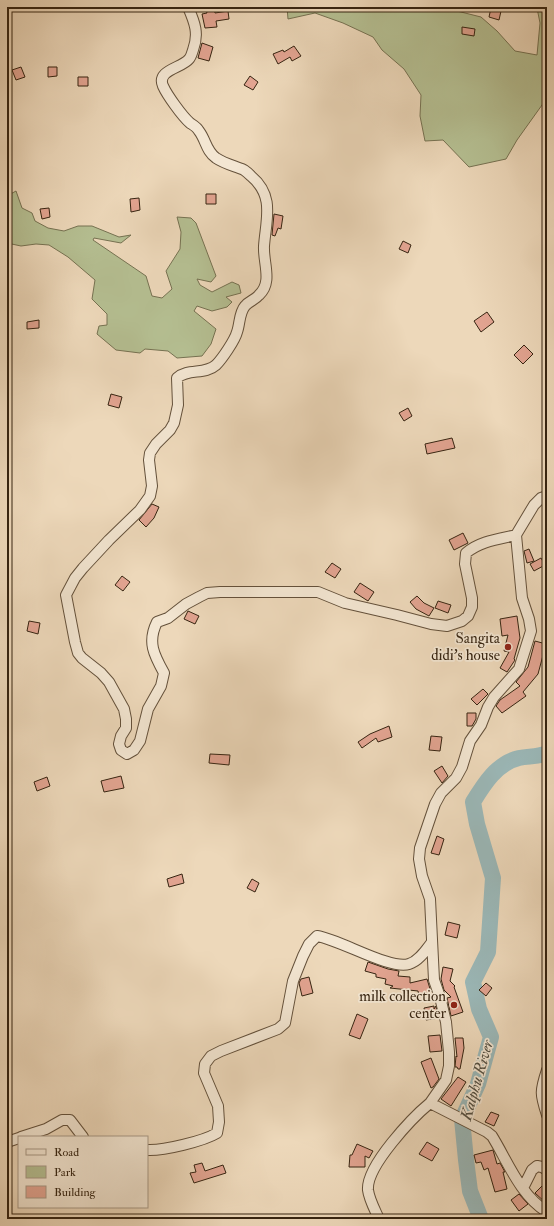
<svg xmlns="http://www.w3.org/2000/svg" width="554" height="1226" font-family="'IM FELL Double Pica',serif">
  <rect width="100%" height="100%" fill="#edd8ba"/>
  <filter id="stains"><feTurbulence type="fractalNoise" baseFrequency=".005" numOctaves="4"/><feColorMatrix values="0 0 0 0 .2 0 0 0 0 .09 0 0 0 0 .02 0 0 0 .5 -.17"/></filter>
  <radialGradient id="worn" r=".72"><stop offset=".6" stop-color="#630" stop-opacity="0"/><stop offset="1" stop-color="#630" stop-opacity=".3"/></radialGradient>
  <!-- green -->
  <path fill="#b5bf92" stroke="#767252" d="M 287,7 L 439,7 L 440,10 L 453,10 L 481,17 L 497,31 L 515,51 L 537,55 L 540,23 L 537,8 L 547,7 L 547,98 L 517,140 L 506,159 L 469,167 L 443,140 L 425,141 L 420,116 L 421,95 L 404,69 L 382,50 L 373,37 L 343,23 L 315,13 L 288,19 Z
    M 16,191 L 22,208 L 32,213 L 35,221 L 48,228 L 64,231 L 78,226 L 92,226 L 119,237 L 131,235 L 121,243 L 94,238 L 93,240 L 146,276 L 152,296 L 162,298 L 172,289 L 166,271 L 180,249 L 181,232 L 177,217 L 191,218 L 196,223 L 216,276 L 211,282 L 197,279 L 200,285 L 212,292 L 232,282 L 239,285 L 241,293 L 226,297 L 232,302 L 227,307 L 212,311 L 197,306 L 194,311 L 216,329 L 211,344 L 202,356 L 177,358 L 168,351 L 145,349 L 140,353 L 116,350 L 97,334 L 99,326 L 107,325 L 107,314 L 92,299 L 95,280 L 68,257 L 49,245 L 36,244 L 21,246 L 7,243 L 7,196 Z"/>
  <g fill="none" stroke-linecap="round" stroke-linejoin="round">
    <!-- river -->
    <path stroke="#9bb8b8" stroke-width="16" d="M 481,1219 L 470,1191 L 466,1160 L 462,1119 L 478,1084 L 491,1037 L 479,1009 L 473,982 L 488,952 L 493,878 L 477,824 L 473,802 C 484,784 497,763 519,758 C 529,756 538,757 547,753"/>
  </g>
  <!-- building -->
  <path fill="#e2a491" stroke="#362411" d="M 205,7 L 214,7 L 215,13 L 228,11 L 229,19 L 216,21 L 217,27 L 205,28 L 202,14 L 207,13 Z
    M 491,8 L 501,11 L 499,20 L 489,17 Z
    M 462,27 L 475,29 L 474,36 L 462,34 Z
    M 202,43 L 213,47 L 209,61 L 198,58 Z
    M 294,46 L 301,56 L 292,61 L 290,57 L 278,64 L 273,54 L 283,50 L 284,52 Z
    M 21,67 L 25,77 L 16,80 L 12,70 Z
    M 48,67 L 57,67 L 57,76 L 48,77 Z
    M 250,76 L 258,82 L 253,90 L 244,85 Z
    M 78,77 L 88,77 L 88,86 L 78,86 Z
    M 206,194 L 216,194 L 216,204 L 206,204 Z
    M 139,198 L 140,210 L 131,212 L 130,199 Z
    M 49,208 L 50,217 L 42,219 L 40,209 Z
    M 274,214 L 283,216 L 281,229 L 278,228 L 275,236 L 272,235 Z
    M 403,241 L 411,245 L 408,253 L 399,249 Z
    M 487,312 L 494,322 L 481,332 L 474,321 Z
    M 39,320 L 39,328 L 27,329 L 27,322 Z
    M 524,345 L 533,354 L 523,364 L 514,355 Z
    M 111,394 L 122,397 L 119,408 L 108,405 Z
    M 408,408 L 412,416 L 404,421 L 399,413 Z
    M 452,438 L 455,448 L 427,454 L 425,444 Z
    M 152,504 L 159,507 L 154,518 L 146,527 L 139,520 Z
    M 463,533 L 468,543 L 454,550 L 449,540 Z
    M 529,549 L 534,561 L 527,563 L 524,551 Z
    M 541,558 L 545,565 L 534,571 L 530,564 Z
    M 332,563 L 341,569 L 335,578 L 325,572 Z
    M 122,576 L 130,582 L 123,591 L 115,585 Z
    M 360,583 L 374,592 L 368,601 L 354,592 Z
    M 417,596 L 424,603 L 434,608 L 429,616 L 416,609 L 410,602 Z
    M 438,601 L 451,605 L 448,613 L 435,608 Z
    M 188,611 L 199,616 L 195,624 L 184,619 Z
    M 517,616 L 520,638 L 514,659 L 515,660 L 507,672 L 500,668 L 509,652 L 504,651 L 508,635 L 502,636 L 500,619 Z
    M 29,621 L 40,623 L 38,634 L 27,631 Z
    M 535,641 L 546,644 L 538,674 L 523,692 L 526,696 L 502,713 L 496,706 L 500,700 L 520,686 L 516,682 L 528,667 Z
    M 483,689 L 488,694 L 477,705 L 471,699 Z
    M 467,713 L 476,713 L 476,719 L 472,726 L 467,726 Z
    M 389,726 L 392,737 L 378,742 L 376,738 L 362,748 L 358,742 L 370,734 Z
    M 431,736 L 442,737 L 440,751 L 429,750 Z
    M 210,754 L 230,755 L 229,765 L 209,763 Z
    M 442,766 L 448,776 L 442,783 L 434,771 Z
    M 121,776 L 124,788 L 104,792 L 101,781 Z
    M 47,777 L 50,786 L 37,791 L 34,782 Z
    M 437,836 L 444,839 L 439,855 L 431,853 Z
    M 182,874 L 184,883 L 169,887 L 167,879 Z
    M 252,879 L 259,883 L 255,892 L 247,888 Z
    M 448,922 L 460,925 L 457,938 L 445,935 Z
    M 368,962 L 388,969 L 399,971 L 398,976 L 410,977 L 410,983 L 427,979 L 431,992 L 419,995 L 418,991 L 390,988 L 393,986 L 385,984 L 386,979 L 376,977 L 376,974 L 365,971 Z
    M 443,967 L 453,969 L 450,981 L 455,986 L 454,987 L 463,1012 L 451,1016 L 447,998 L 451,997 L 444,990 L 441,979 Z
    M 309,977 L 313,993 L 302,996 L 299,983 L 301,979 Z
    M 486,983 L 492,988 L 486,996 L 479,990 Z
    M 434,1006 L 434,1009 L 436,1006 L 438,1018 L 426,1020 L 424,1008 Z
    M 357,1014 L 368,1019 L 360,1039 L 349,1035 Z
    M 440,1035 L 442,1051 L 430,1052 L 428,1036 Z
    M 455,1038 L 463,1038 L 464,1048 L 460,1069 L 458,1069 L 457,1067 L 455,1067 L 456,1056 L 457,1057 Z
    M 431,1058 L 439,1079 L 433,1087 L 431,1088 L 421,1062 Z
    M 458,1077 L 466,1082 L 451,1106 L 441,1099 Z
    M 491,1112 L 499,1115 L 494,1126 L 485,1122 Z
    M 427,1142 L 439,1149 L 432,1161 L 419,1154 Z
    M 357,1144 L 373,1151 L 369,1158 L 365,1156 L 365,1167 L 349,1167 L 350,1155 L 352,1155 Z
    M 493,1150 L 497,1164 L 500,1163 L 505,1172 L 503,1172 L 507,1189 L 495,1192 L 488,1168 L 484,1170 L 481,1162 L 476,1163 L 474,1155 Z
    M 202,1163 L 205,1171 L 223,1165 L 226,1173 L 194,1183 L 190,1173 L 196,1172 L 194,1165 Z
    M 547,1181 L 547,1204 L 535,1193 Z
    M 519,1194 L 528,1204 L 519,1211 L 511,1200 Z"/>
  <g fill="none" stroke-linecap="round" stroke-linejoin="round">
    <!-- minor casing -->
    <g stroke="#64513b" stroke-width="12">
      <path id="minor" d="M 188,7 C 195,23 199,34 193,50 C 192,53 191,57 189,59 C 182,68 156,70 163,86 C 167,95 182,116 190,123 C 193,125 197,127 199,131 C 206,140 206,151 216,158 C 225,164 235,166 244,170 C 247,172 249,174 251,176 C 275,196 266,219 264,246 C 263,263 273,282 259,295 C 255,300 249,301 245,306 C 239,313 240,324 237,332 C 235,340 222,359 216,365 C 205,375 188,368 177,378 L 178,405 L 174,423 L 170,430 L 156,444 L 150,453 L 149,460 L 152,486 L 150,496 L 140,510 L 109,540 L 83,568 L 75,578 L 66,595 L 75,642 L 78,653 L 82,658 L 101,673 L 109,682 L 124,709 L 126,719 L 126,728 L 121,736 L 119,744 L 121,750 L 127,754 L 134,750 L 140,741 L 148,709 L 161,686 L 164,673 C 154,655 147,642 157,622 L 168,618 L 186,604 L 199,597 L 207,593 L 220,592 L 318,592 L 345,603 L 397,615 L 431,624 L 447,626 L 462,621 L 468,616 L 472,607 L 472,598 L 465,564 L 466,553 C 480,541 499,539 516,535
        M 547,1070 C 540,1091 540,1094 547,1115
        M 430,1103 L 446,1080 L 449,1066 L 449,1052 L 446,1022 L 440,997 L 434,980 L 430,899 L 422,876 L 419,859 L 420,848 L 435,804 L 441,793 L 456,778 L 462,767 L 470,741 L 481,725 L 488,707 L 494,697 L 519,669 L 531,631 L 529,619 L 522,598 L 516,535 L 534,505 L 541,498 L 547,496
        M 21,1137 L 46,1129 L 62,1120 L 70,1120 L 83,1137
        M 7,1142 L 19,1138
        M 147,1150 C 163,1151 204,1141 217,1133 L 219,1122 L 218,1106 L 204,1073 L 205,1064 L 211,1056 L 221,1051 L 278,1029 L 285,1023 L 293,981 L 303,956 L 309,944 L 317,936 C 341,940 390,970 409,964 C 419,961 426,950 432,942
        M 523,1188 L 532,1170 L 537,1166 L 542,1167 L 547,1170
        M 379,1219 C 375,1210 369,1199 368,1190 C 366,1166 413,1117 430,1103 L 487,1132 L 492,1136 C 508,1162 520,1195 547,1212"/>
    </g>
    <!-- minor -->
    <use href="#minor" stroke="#f3e6d2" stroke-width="10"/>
  </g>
  <!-- markers -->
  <g fill="#8f2418" stroke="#f3e6d2" stroke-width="1.5">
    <circle cx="508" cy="647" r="4"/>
    <circle cx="454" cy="1005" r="4"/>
  </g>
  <g text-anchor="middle" stroke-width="3.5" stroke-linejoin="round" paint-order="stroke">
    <!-- poi labels -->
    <g font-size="15" fill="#362411" stroke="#f3e6d2" text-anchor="end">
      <text x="500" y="643">Sangita<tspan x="500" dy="17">didi's house</tspan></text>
      <text x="446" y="1001">milk collection<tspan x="446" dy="17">center</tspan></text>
    </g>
    <!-- water labels -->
    <g font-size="16" font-style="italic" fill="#545043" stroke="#f3e6d2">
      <text transform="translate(476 1080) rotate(-74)" y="6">Kalphu River</text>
    </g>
  </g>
  <!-- margin -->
  <rect width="554" height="1226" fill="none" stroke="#edd8ba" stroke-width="24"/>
  <rect x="8" y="8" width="538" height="1210" fill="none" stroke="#362411" stroke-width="2"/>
  <rect x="12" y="12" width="530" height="1202" fill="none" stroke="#362411"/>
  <!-- legend -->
  <rect x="18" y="1136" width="130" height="72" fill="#f3e6d2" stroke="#a79885"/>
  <rect x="26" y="1149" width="20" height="6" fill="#f3e6d2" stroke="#a79885"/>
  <text x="54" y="1156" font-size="12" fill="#362411">Road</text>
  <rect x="26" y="1166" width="20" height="12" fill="#b5bf92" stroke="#a79885"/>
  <text x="54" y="1176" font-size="12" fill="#362411">Park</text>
  <rect x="26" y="1186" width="20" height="12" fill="#e2a491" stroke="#a79885"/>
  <text x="54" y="1196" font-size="12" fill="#362411">Building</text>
  <rect width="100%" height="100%" filter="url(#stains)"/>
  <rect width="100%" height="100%" fill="url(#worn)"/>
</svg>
